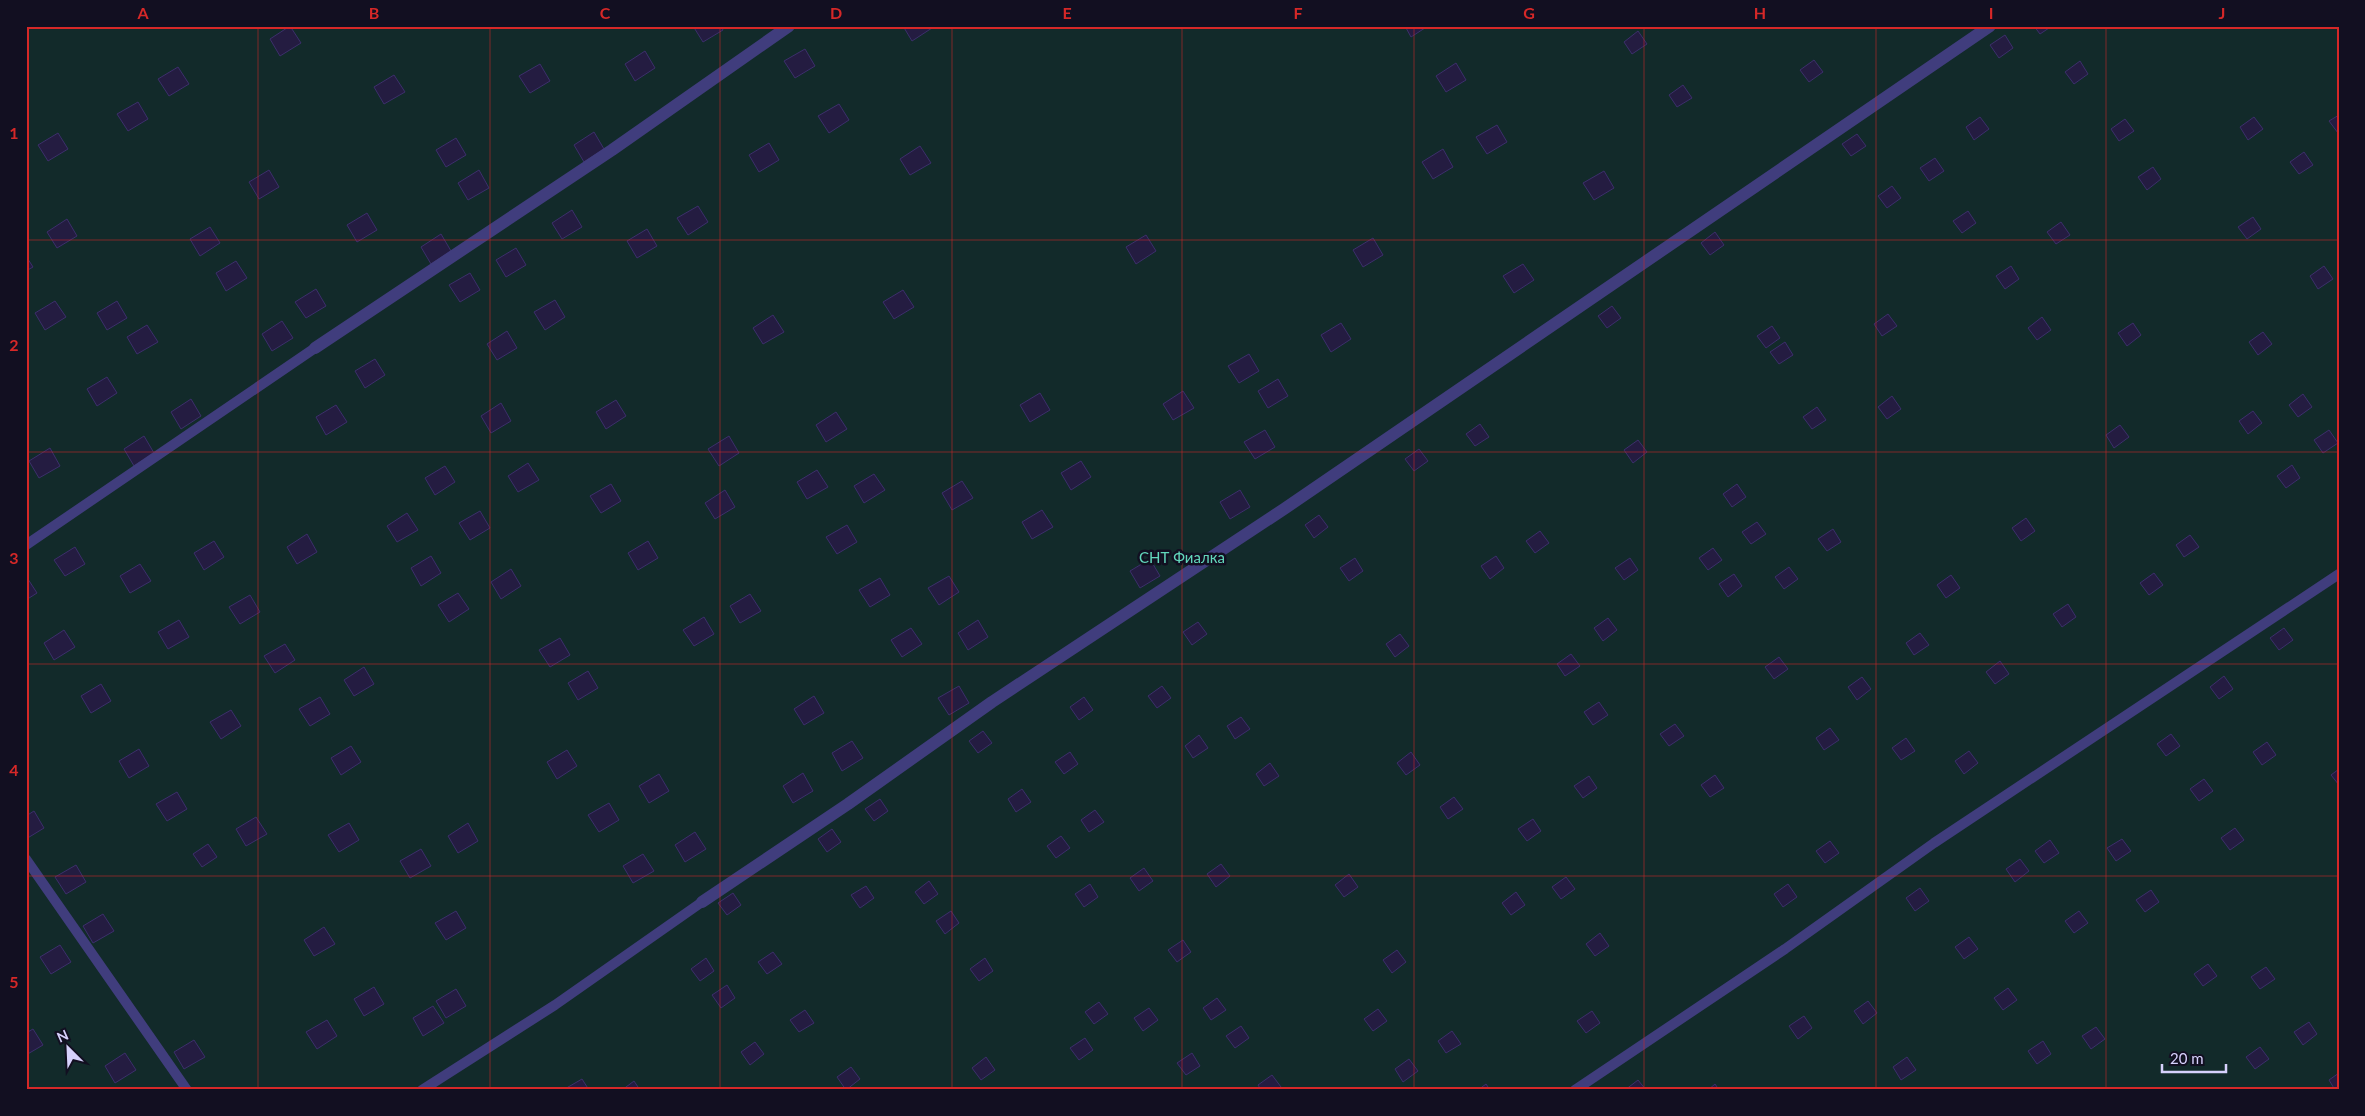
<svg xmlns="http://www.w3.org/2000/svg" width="2365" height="1116" font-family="Lato,sans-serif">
  <rect width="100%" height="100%" fill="#120f21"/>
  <!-- green -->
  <path fill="#122a2a" d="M 26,26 L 2339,26 L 2339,1090 L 26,1090 Z"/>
  <!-- building -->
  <path fill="#241c41" stroke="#3c2f6b" d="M 290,26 L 301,43 L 280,56 L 270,39 Z
    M 693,26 L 721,26 L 723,30 L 703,42 Z
    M 903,26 L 931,26 L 932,28 L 912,41 Z
    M 1405,26 L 1428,26 L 1411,37 Z
    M 2034,26 L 2052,26 L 2040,34 Z
    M 1638,31 L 1647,44 L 1632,54 L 1624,42 Z
    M 2005,35 L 2013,48 L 1999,58 L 1990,45 Z
    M 805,49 L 815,66 L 795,78 L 784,61 Z
    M 645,51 L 655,68 L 635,81 L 625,64 Z
    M 1814,60 L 1823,72 L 1809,82 L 1800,70 Z
    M 2080,61 L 2088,74 L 2074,84 L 2065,72 Z
    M 1456,63 L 1466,80 L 1446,92 L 1436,76 Z
    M 540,64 L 550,81 L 530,93 L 519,76 Z
    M 178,67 L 189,84 L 169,96 L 158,79 Z
    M 394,75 L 405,92 L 384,104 L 374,87 Z
    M 1683,85 L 1692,98 L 1677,107 L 1669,95 Z
    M 138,102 L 148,119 L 128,131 L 117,114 Z
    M 839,104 L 849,120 L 829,133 L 818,116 Z
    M 2339,115 L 2339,133 L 2338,133 L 2329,121 Z
    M 1980,117 L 1989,129 L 1974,140 L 1966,127 Z
    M 2254,117 L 2263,129 L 2248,140 L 2240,127 Z
    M 2125,119 L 2134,131 L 2119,141 L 2111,129 Z
    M 1497,125 L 1507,142 L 1487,154 L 1476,137 Z
    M 594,132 L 604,149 L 584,162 L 574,145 Z
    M 58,133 L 68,149 L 48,161 L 38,145 Z
    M 1857,134 L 1866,146 L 1851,156 L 1842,144 Z
    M 456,138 L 466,155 L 446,167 L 436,150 Z
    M 769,143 L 779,160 L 759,172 L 749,155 Z
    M 920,146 L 931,163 L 910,175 L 900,159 Z
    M 1443,149 L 1453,167 L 1433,179 L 1422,162 Z
    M 2304,152 L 2313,165 L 2299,174 L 2290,162 Z
    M 1935,158 L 1944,171 L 1929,181 L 1920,168 Z
    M 2153,167 L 2161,179 L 2147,190 L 2138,177 Z
    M 269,170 L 279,187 L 259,199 L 249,182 Z
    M 479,170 L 489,188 L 468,200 L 458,183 Z
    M 1604,171 L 1614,188 L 1594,200 L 1583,183 Z
    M 1892,186 L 1901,198 L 1887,208 L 1878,196 Z
    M 698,206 L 708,222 L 688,235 L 677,218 Z
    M 572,210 L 582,227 L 562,239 L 552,223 Z
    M 1968,211 L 1976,223 L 1962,233 L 1953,221 Z
    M 367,213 L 377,230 L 357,242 L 347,225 Z
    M 2253,217 L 2261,229 L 2247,239 L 2238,227 Z
    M 67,219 L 77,236 L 57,248 L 47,232 Z
    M 2061,222 L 2070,235 L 2056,244 L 2047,232 Z
    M 210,227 L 220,243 L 200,256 L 190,239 Z
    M 647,229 L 657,246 L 637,258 L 627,241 Z
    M 1715,232 L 1724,245 L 1710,255 L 1701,243 Z
    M 441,234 L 451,251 L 431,264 L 421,247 Z
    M 1146,235 L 1156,251 L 1136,264 L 1126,247 Z
    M 1373,238 L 1383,255 L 1363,267 L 1353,250 Z
    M 516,248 L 526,265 L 506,277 L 496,260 Z
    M 26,256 L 33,267 L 26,271 Z
    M 236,261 L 247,278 L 226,291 L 216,273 Z
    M 1523,264 L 1534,280 L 1514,293 L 1503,276 Z
    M 2011,266 L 2019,279 L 2005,289 L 1996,276 Z
    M 2324,266 L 2333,279 L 2318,289 L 2310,276 Z
    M 470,273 L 480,290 L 460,302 L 449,285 Z
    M 316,289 L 326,306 L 306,318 L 295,302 Z
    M 903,290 L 914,307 L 894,319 L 883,302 Z
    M 555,300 L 565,317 L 545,330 L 534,312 Z
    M 55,301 L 66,317 L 45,330 L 35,313 Z
    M 117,301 L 127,318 L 107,330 L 97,313 Z
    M 1612,306 L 1621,318 L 1607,328 L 1598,316 Z
    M 1888,314 L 1897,326 L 1882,336 L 1874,324 Z
    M 773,315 L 784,332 L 763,344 L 753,328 Z
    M 2042,317 L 2051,330 L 2037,340 L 2028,328 Z
    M 282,321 L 293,338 L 272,351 L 262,334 Z
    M 1341,323 L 1351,339 L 1331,352 L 1321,335 Z
    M 2133,323 L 2141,335 L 2127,346 L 2118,333 Z
    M 147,325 L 158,342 L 137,354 L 127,337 Z
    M 1772,326 L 1780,338 L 1766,348 L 1757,336 Z
    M 507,331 L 517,348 L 497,360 L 487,344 Z
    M 2263,332 L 2272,344 L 2258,355 L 2249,342 Z
    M 1785,342 L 1793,355 L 1779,364 L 1770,352 Z
    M 1249,354 L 1259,371 L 1239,383 L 1228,366 Z
    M 375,359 L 385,375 L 365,388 L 355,371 Z
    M 107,377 L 117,393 L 97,406 L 87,389 Z
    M 1278,379 L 1288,396 L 1268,408 L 1258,391 Z
    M 1183,391 L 1194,408 L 1173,420 L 1163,404 Z
    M 1040,393 L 1050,410 L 1030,422 L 1020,405 Z
    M 2303,394 L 2312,407 L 2298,417 L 2289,405 Z
    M 1892,396 L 1901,409 L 1887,419 L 1878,407 Z
    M 191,399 L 201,416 L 181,429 L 171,412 Z
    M 616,400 L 626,416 L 606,429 L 596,412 Z
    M 501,403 L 511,421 L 491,433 L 481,416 Z
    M 336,405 L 347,422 L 326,435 L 316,417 Z
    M 1817,407 L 1826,420 L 1812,429 L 1803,417 Z
    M 2253,411 L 2262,423 L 2248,434 L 2239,421 Z
    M 836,412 L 847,429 L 826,442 L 816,425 Z
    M 1480,424 L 1489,437 L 1475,446 L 1466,434 Z
    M 2120,425 L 2129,437 L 2114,448 L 2106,435 Z
    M 1265,430 L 1275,447 L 1255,459 L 1244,442 Z
    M 2329,430 L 2338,443 L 2323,453 L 2314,440 Z
    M 144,436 L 154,453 L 134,466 L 124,449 Z
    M 729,436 L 739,453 L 719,466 L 708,449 Z
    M 1638,440 L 1647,452 L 1633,463 L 1624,450 Z
    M 50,448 L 60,466 L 39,478 L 29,461 Z
    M 1419,449 L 1428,461 L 1414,471 L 1405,459 Z
    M 1081,461 L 1091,477 L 1071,490 L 1061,473 Z
    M 528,463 L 539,480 L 518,492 L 508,476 Z
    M 2292,465 L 2300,478 L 2286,488 L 2277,476 Z
    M 445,466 L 455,482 L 435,495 L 425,478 Z
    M 817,470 L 828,487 L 807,499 L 797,482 Z
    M 874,474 L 885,490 L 864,503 L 854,486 Z
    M 962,481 L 973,498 L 952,510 L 942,493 Z
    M 611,484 L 621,501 L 601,513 L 590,496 Z
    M 1737,484 L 1746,497 L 1732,507 L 1723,494 Z
    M 725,490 L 735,507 L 715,519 L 705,503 Z
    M 1240,490 L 1250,507 L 1230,519 L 1220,502 Z
    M 1042,510 L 1053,527 L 1032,539 L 1022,522 Z
    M 480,511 L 490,528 L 470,540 L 459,523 Z
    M 407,513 L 418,530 L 397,542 L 387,526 Z
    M 1319,515 L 1328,527 L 1314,538 L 1305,525 Z
    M 2026,518 L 2035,531 L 2021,541 L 2012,528 Z
    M 1757,522 L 1766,534 L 1751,544 L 1742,532 Z
    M 847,525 L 857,542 L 837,554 L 826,537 Z
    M 1833,529 L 1841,542 L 1827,551 L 1818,539 Z
    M 1540,531 L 1549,543 L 1535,553 L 1526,541 Z
    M 307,534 L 317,552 L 297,564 L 287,547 Z
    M 2190,535 L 2199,547 L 2184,557 L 2176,545 Z
    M 214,541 L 224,557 L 204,570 L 194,553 Z
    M 648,541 L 658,558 L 638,570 L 628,553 Z
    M 75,547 L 85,564 L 65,576 L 54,560 Z
    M 1713,548 L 1722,560 L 1708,570 L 1699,558 Z
    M 431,556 L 441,573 L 421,586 L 411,568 Z
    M 1496,556 L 1504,568 L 1490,579 L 1481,566 Z
    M 1355,558 L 1363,571 L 1349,581 L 1340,568 Z
    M 1630,558 L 1638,570 L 1624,580 L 1615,568 Z
    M 1150,559 L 1160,576 L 1140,588 L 1130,571 Z
    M 140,564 L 151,581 L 130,593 L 120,576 Z
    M 1789,567 L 1798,579 L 1784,589 L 1775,577 Z
    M 511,569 L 521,586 L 501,599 L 491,582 Z
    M 2154,573 L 2163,585 L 2149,595 L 2140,583 Z
    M 1734,574 L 1742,586 L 1728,597 L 1719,584 Z
    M 1951,575 L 1960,588 L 1946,598 L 1937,585 Z
    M 26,576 L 37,593 L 26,600 Z
    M 949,576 L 959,592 L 939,605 L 928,588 Z
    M 880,578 L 890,595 L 870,607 L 859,590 Z
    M 458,593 L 469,609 L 449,622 L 438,605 Z
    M 750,594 L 761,611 L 740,623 L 730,606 Z
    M 250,595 L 260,612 L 240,624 L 229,607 Z
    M 2068,604 L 2076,617 L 2062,627 L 2053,614 Z
    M 704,617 L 714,634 L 694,646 L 683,630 Z
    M 1608,618 L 1617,630 L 1603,641 L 1594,628 Z
    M 179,620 L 189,637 L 168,649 L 158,632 Z
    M 978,620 L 988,637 L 968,650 L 958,633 Z
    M 1198,622 L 1207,634 L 1192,645 L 1183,632 Z
    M 911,628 L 922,644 L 902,657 L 891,640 Z
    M 2284,628 L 2293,640 L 2279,650 L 2270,638 Z
    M 64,630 L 75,647 L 54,660 L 44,643 Z
    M 1920,633 L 1929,645 L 1914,655 L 1906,643 Z
    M 1400,634 L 1409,646 L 1395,657 L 1386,644 Z
    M 560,638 L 570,655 L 550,667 L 539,650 Z
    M 285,644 L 295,660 L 275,673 L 264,656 Z
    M 1571,654 L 1580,666 L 1565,676 L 1557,664 Z
    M 1779,657 L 1788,669 L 1774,679 L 1765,667 Z
    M 2000,661 L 2009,674 L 1995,684 L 1986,672 Z
    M 364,667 L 374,684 L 354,696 L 344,680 Z
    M 588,671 L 598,688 L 578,700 L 568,683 Z
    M 2224,676 L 2233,689 L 2219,699 L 2210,687 Z
    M 1862,677 L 1871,689 L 1857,700 L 1848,687 Z
    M 101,684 L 111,701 L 91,713 L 81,696 Z
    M 959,686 L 969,703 L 949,715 L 938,698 Z
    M 1162,686 L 1171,698 L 1157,708 L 1148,696 Z
    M 814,696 L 824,713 L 804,725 L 794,709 Z
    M 320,697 L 330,714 L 310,726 L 299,709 Z
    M 1084,697 L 1093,710 L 1079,720 L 1070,707 Z
    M 1599,702 L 1608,715 L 1593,725 L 1584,712 Z
    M 231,710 L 241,726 L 221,739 L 210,722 Z
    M 1241,717 L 1250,729 L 1235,739 L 1227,726 Z
    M 1675,724 L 1684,736 L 1669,746 L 1660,734 Z
    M 1830,728 L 1839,740 L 1824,750 L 1816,738 Z
    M 983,731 L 992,743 L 978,753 L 969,741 Z
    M 2171,734 L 2180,746 L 2166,756 L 2157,744 Z
    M 1199,735 L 1208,748 L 1193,758 L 1185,746 Z
    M 1906,738 L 1915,751 L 1901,760 L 1892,748 Z
    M 852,741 L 863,758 L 842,771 L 832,753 Z
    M 2267,742 L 2276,755 L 2262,765 L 2253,752 Z
    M 351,746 L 361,762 L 341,775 L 331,758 Z
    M 139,749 L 149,766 L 129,778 L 119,761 Z
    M 567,750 L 577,766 L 557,779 L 547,762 Z
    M 1969,751 L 1978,763 L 1964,774 L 1955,761 Z
    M 1070,752 L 1078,764 L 1064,774 L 1055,762 Z
    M 1411,752 L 1420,765 L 1406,775 L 1397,763 Z
    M 1270,763 L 1279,776 L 1264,786 L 1256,774 Z
    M 2339,769 L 2339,785 L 2331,775 Z
    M 803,773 L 813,791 L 793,803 L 783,786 Z
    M 659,774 L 669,791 L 649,803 L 639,786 Z
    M 1715,775 L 1724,788 L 1710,797 L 1701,785 Z
    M 1589,776 L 1597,788 L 1583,798 L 1574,786 Z
    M 2204,779 L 2213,791 L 2199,801 L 2190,789 Z
    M 1022,789 L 1031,802 L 1016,812 L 1008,799 Z
    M 177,792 L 187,809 L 167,821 L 156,804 Z
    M 1454,797 L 1463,809 L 1448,819 L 1440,807 Z
    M 880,799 L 888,811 L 874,821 L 865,809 Z
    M 609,803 L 619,820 L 599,832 L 588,815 Z
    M 1095,810 L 1104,822 L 1089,832 L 1081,820 Z
    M 34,811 L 44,828 L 26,839 L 26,816 Z
    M 256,817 L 267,834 L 246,846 L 236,829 Z
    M 1533,819 L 1541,831 L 1527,841 L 1518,829 Z
    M 349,823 L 359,840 L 339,852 L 328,835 Z
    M 468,823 L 478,841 L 458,853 L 448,836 Z
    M 2235,828 L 2244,840 L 2230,850 L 2221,838 Z
    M 832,829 L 841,842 L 827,852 L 818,839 Z
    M 695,832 L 706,849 L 685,862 L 675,845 Z
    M 1061,836 L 1070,848 L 1056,858 L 1047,846 Z
    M 2122,839 L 2131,851 L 2116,861 L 2107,848 Z
    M 2050,840 L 2059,853 L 2044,863 L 2035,851 Z
    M 1830,841 L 1839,853 L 1825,863 L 1816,851 Z
    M 208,844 L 217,857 L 202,867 L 193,854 Z
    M 421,849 L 431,866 L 410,878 L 400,861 Z
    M 643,854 L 654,871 L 633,883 L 623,866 Z
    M 2020,859 L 2029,871 L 2015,882 L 2006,869 Z
    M 1221,864 L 1230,876 L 1216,887 L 1207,874 Z
    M 76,865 L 86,882 L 66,894 L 55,877 Z
    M 1144,868 L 1153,881 L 1139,891 L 1130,878 Z
    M 1349,874 L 1358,887 L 1344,897 L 1335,885 Z
    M 1566,877 L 1575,889 L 1561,899 L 1552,887 Z
    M 929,881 L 938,894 L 924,904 L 915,892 Z
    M 1090,884 L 1098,897 L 1084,907 L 1075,894 Z
    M 1788,884 L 1797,897 L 1783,907 L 1774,894 Z
    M 866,886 L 874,898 L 860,908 L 851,895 Z
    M 1920,888 L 1929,901 L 1915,911 L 1906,898 Z
    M 2151,890 L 2159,902 L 2145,912 L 2136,900 Z
    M 1516,892 L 1525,905 L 1511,915 L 1502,903 Z
    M 733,893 L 741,905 L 727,915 L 718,903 Z
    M 456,911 L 466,928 L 446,940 L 435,923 Z
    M 951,911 L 959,923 L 945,934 L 936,921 Z
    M 2079,911 L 2088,923 L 2074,933 L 2065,921 Z
    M 103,914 L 114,931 L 93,943 L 83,926 Z
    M 324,927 L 335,944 L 314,956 L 304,940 Z
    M 1600,933 L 1609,946 L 1595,956 L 1586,944 Z
    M 1969,937 L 1978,949 L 1964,959 L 1955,947 Z
    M 1183,940 L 1191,952 L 1177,962 L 1168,950 Z
    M 60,945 L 71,962 L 51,974 L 40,957 Z
    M 1397,950 L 1406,962 L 1392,973 L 1383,960 Z
    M 773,952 L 782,964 L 767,974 L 758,962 Z
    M 706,958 L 714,971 L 700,981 L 691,969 Z
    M 985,958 L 993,971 L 979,981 L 970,969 Z
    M 2208,964 L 2217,976 L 2203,986 L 2194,974 Z
    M 2266,967 L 2275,979 L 2260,989 L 2251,977 Z
    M 727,985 L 735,998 L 721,1008 L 712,995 Z
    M 374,987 L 384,1004 L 364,1016 L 354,999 Z
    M 2008,988 L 2017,1000 L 2003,1010 L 1994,998 Z
    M 456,989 L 466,1006 L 446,1018 L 436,1001 Z
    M 1217,998 L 1226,1010 L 1211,1020 L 1203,1008 Z
    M 1868,1001 L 1877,1013 L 1863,1024 L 1854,1011 Z
    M 1099,1002 L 1108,1014 L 1094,1024 L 1085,1012 Z
    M 433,1006 L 444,1023 L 423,1036 L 413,1018 Z
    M 1149,1008 L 1158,1020 L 1143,1031 L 1134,1018 Z
    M 1378,1009 L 1387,1021 L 1373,1031 L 1364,1019 Z
    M 805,1010 L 814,1023 L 799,1032 L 790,1020 Z
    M 1592,1011 L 1600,1023 L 1586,1033 L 1577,1021 Z
    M 1804,1016 L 1812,1028 L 1798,1039 L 1789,1026 Z
    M 327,1020 L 337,1036 L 317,1049 L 306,1032 Z
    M 2309,1022 L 2317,1034 L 2303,1045 L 2294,1032 Z
    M 1241,1026 L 1249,1038 L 1235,1048 L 1226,1036 Z
    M 2096,1027 L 2105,1039 L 2091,1049 L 2082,1036 Z
    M 33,1029 L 43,1045 L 26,1055 L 26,1033 Z
    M 1452,1031 L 1461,1044 L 1446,1053 L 1438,1041 Z
    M 1085,1038 L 1093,1050 L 1079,1060 L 1070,1048 Z
    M 194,1040 L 205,1057 L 184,1069 L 174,1052 Z
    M 2043,1041 L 2051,1054 L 2037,1064 L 2028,1051 Z
    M 755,1042 L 764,1054 L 750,1065 L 741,1052 Z
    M 2260,1047 L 2269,1059 L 2255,1069 L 2246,1057 Z
    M 125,1053 L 136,1070 L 115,1083 L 105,1066 Z
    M 1192,1053 L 1200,1066 L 1186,1075 L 1177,1063 Z
    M 986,1057 L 995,1070 L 981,1080 L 972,1068 Z
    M 1907,1057 L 1916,1070 L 1901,1080 L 1893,1067 Z
    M 1409,1059 L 1418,1071 L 1403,1082 L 1395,1069 Z
    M 851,1067 L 860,1079 L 846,1090 L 837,1077 Z
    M 2339,1073 L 2339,1090 L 2335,1090 L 2329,1080 Z
    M 1272,1075 L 1281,1087 L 1277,1090 L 1261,1090 L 1258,1085 Z
    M 582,1079 L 589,1090 L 563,1090 Z
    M 1638,1080 L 1646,1090 L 1625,1090 Z
    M 634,1081 L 640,1090 L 622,1090 Z
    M 1486,1084 L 1490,1090 L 1478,1090 Z
    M 1715,1084 L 1719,1090 L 1708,1090 Z"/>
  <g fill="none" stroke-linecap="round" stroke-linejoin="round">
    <!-- service -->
    <path stroke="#403d7d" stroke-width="10" d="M 26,545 L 315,348
      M 26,859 L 187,1090
      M 422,1090 L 555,1005 L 702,902
      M 1575,1090 L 1785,949 L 1934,843 L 2339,574"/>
    <!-- minor -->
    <path stroke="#403d7d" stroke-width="12" d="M 315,348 L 612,150 L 789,26
      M 702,902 L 848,804 L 992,702 L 1284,509 L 1990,26"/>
  </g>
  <!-- grid -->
  <path fill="none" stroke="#d62828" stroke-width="1" stroke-opacity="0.55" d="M 258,26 L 258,1090M 490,26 L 490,1090M 720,26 L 720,1090M 952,26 L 952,1090M 1182,26 L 1182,1090M 1414,26 L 1414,1090M 1644,26 L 1644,1090M 1876,26 L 1876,1090M 2106,26 L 2106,1090M 26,240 L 2339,240M 26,452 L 2339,452M 26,664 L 2339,664M 26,876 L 2339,876"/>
  <g text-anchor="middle" stroke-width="5" stroke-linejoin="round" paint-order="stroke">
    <!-- park labels -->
    <g font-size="15" fill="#62d7bb" stroke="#120f21">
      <text x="1182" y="563">СНТ Фиалка</text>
    </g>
  </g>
  <!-- border -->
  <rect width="2365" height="1116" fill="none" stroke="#120f21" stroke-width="55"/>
  <!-- north arrow -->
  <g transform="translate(68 1048) rotate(336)" stroke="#120f21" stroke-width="4" paint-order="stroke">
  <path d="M0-4L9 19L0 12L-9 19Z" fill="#d7d1fc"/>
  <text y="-8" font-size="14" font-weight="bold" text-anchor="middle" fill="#d7d1fc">N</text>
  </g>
  <!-- scale -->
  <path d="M2162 1064v8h64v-8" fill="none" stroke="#d7d1fc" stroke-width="2.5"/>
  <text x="2170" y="1064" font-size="15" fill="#d7d1fc" stroke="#120f21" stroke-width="4" paint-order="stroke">20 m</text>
  <rect x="28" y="28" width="2310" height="1060" fill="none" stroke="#d62828" stroke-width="2"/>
  <g font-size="16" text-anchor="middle" font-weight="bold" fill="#d62828">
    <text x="143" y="19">A</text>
    <text x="374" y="19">B</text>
    <text x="605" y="19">C</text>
    <text x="836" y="19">D</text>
    <text x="1067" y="19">E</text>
    <text x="1298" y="19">F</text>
    <text x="1529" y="19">G</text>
    <text x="1760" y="19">H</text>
    <text x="1991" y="19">I</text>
    <text x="2222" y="19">J</text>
    <text x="14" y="139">1</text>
    <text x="14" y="351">2</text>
    <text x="14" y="564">3</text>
    <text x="14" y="776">4</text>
    <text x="14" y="988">5</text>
  </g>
</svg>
